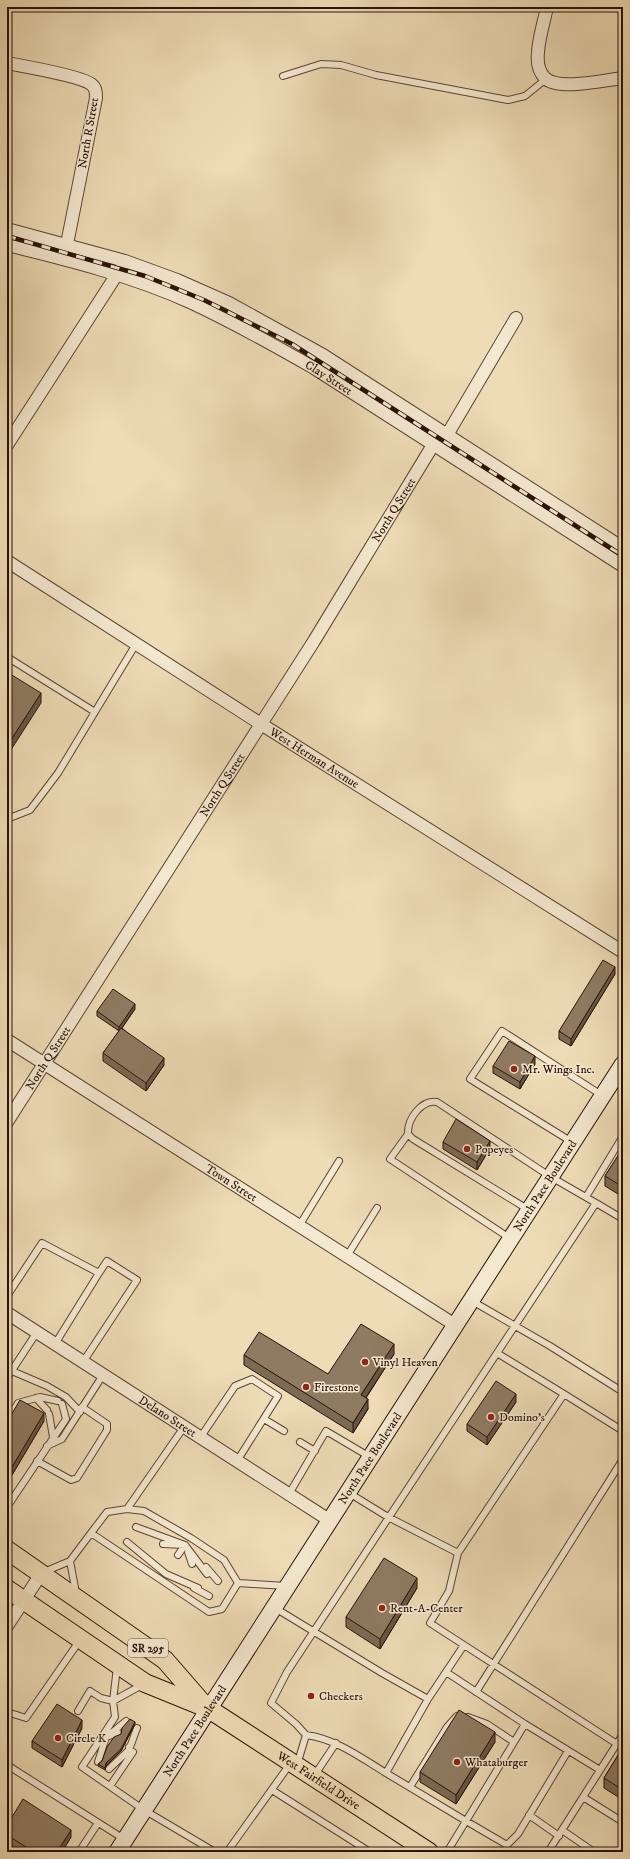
<svg xmlns="http://www.w3.org/2000/svg" width="630" height="1859" font-family="'IM FELL DW Pica',serif">
  <rect width="100%" height="100%" fill="#eedcb6"/>
  <filter id="stains"><feTurbulence type="fractalNoise" baseFrequency=".005" numOctaves="4"/><feColorMatrix values="0 0 0 0 .2 0 0 0 0 .09 0 0 0 0 .02 0 0 0 .5 -.17"/></filter>
  <radialGradient id="worn" r=".72"><stop offset=".6" stop-color="#630" stop-opacity="0"/><stop offset="1" stop-color="#630" stop-opacity=".3"/></radialGradient>
  <g fill="none" stroke-linecap="round" stroke-linejoin="round">
    <!-- service casing -->
    <g stroke="#5a4434" stroke-width="8">
      <path id="service" d="M 283,76 L 321,64 L 341,65 L 376,75 L 508,100 L 525,96 L 546,79
        M 7,657 L 95,712
        M 7,819 L 30,810 L 58,773 L 136,644
        M 408,1134 L 390,1159 L 511,1239
        M 572,1142 L 470,1079 L 502,1031 L 603,1096
        M 586,1197 L 623,1136
        M 529,1210 L 413,1139 L 408,1134 C 407,1119 422,1099 437,1102 L 551,1177 L 596,1203
        M 299,1226 L 339,1161
        M 347,1256 L 377,1208
        M 7,1296 L 42,1243 L 99,1273 L 107,1261 L 137,1280 L 83,1362
        M 472,1301 L 550,1346 L 623,1392
        M 55,1344 L 99,1273
        M 12,1371 L 47,1386 L 66,1397 L 80,1412
        M 7,1378 L 37,1332
        M 564,1394 L 623,1431
        M 36,1398 L 47,1410
        M 49,1414 L 53,1437
        M 264,1419 L 284,1431
        M 7,1421 L 18,1403 L 40,1397 L 58,1401
        M 184,1427 L 127,1509 L 107,1512 L 91,1533 L 209,1612 L 222,1609 L 238,1583
        M 200,1438 L 235,1386 L 252,1379 L 278,1396 L 237,1461
        M 300,1442 L 315,1451
        M 47,1446 L 62,1439 L 103,1375
        M 37,1461 L 71,1480 L 77,1478 L 107,1430 L 107,1424 L 82,1407
        M 349,1493 L 388,1517 L 458,1553
        M 289,1494 L 326,1431 L 370,1457
        M 7,1507 L 66,1419 L 62,1404
        M 127,1509 L 144,1511 L 191,1538 L 224,1560 L 238,1583
        M 136,1527 L 185,1545 L 207,1574
        M 127,1542 L 166,1574 L 198,1588
        M 163,1544 L 185,1545 L 178,1555
        M 188,1552 L 192,1564
        M 70,1561 L 76,1593
        M 206,1567 L 218,1581
        M 44,1572 L 70,1561 L 91,1533
        M 238,1583 L 286,1586
        M 194,1588 L 209,1596
        M 275,1608 L 382,1673 L 428,1699 L 464,1645 L 430,1623 L 449,1591 L 458,1553 L 564,1394 L 497,1353 L 596,1203 L 623,1219
        M 464,1645 L 617,1744
        M 117,1667 L 113,1701 L 115,1717 L 82,1767 L 144,1810 L 215,1852
        M 446,1672 L 525,1724 L 600,1770
        M 476,1692 L 623,1459
        M 78,1711 L 90,1691 L 101,1698 L 113,1701 L 142,1685
        M 7,1712 L 26,1718 L 80,1640
        M 468,1717 L 487,1724 L 514,1742
        M 110,1734 L 126,1721
        M 306,1735 C 336,1739 360,1757 386,1773 L 428,1699
        M 98,1762 L 106,1737 L 118,1733
        M 7,1765 L 124,1839
        M 297,1765 L 306,1735 L 296,1724 L 271,1703 L 287,1672 L 497,1353
        M 109,1769 L 129,1750 L 129,1747
        M 386,1773 L 466,1821 L 525,1724
        M 314,1776 L 336,1743
        M 110,1786 L 133,1752 L 129,1750 L 137,1728
        M 410,1787 L 447,1727 L 457,1716
        M 272,1790 L 370,1852
        M 583,1797 L 623,1822
        M 529,1815 L 559,1836
        M 562,1830 L 594,1852
        M 79,1852 L 98,1823
        M 227,1852 L 290,1764
        M 447,1852 L 466,1821 L 507,1845 L 518,1834 L 568,1751
        M 548,1852 L 623,1734"/>
    </g>
    <!-- minor casing -->
    <g stroke="#5a4434" stroke-width="14">
      <g id="minor">
        <path d="M 547,7 C 544,22 539,37 538,52 C 537,61 538,71 545,78 C 558,91 605,80 623,78"/>
        <path d="M 7,63 C 23,66 81,76 91,84 C 96,88 96,92 96,98 L 67,244"/>
        <path d="M 7,229 L 125,261 L 177,280 L 229,303 L 323,355 L 623,548"/>
        <path id="s1" d="M 7,245 C 69,260 132,276 190,302 C 233,322 274,345 314,368 L 623,566"/>
        <path d="M 447,435 L 516,318"/>
        <path d="M 7,445 L 121,268"/>
        <path id="s2" d="M 7,561 L 261,724 L 623,952"/>
        <path id="s3" d="M 7,1040 L 455,1325"/>
        <path id="s4" d="M 7,1122 L 314,641 L 433,445"/>
        <path id="s5" d="M 7,1313 L 329,1520"/>
        <path d="M 7,1626 L 41,1574"/>
      </g>
    </g>
    <!-- secondary casing -->
    <g stroke="#291208" stroke-width="18">
      <g id="secondary">
        <path id="s6" d="M 117,1852 L 623,1064"/>
      </g>
    </g>
    <!-- primary casing -->
    <g stroke="#291208" stroke-width="20">
      <g id="primary">
        <path d="M 7,1550 L 165,1660 L 205,1706"/>
        <path id="s7" d="M 7,1589 L 145,1683 L 209,1709 L 429,1852"/>
      </g>
    </g>
    <!-- service -->
    <use href="#service" stroke="#f4e8d0" stroke-width="6"/>
    <!-- minor -->
    <use href="#minor" stroke="#f4e8d0" stroke-width="12"/>
    <!-- secondary -->
    <use href="#secondary" stroke="#f4e8d0" stroke-width="16"/>
    <!-- primary -->
    <use href="#primary" stroke="#eedcb6" stroke-width="18"/>
    <!-- rail casing -->
    <g stroke="#291208" stroke-width="4.5">
      <path id="rail" d="M 7,236 L 145,276 L 204,300 L 292,344 L 623,556"/>
    </g>
    <!-- rail -->
    <use href="#rail" stroke="#f4e8d0" stroke-width="3" stroke-dasharray="9" stroke-linecap="butt"/>
  </g>
  <!-- wall -->
  <path fill="#7b6a54" stroke="#291208" d="M 615,974 L 571,1046 L 559,1039 L 559,1031 Z
    M 135,1009 L 122,1028 L 164,1065 L 146,1091 L 103,1061 L 103,1053 L 119,1031 L 97,1016 L 97,1011 Z
    M 535,1064 L 520,1089 L 493,1073 L 493,1066 Z
    M 443,1142 L 490,1148 L 477,1170 L 443,1149 Z
    M 623,1148 L 623,1197 L 605,1186 L 605,1176 Z
    M 394,1354 L 366,1398 L 368,1409 L 353,1433 L 244,1365 L 244,1355 L 328,1374 Z
    M 516,1402 L 487,1445 L 467,1431 L 467,1424 Z
    M 44,1421 L 12,1475 L 7,1472 L 7,1422 Z
    M 417,1588 L 380,1649 L 346,1627 L 346,1617 Z
    M 135,1724 L 121,1751 L 106,1766 L 105,1770 L 98,1766 L 98,1764 L 102,1761 L 121,1734 Z
    M 82,1728 L 62,1767 L 32,1748 L 32,1741 Z
    M 495,1742 L 456,1804 L 420,1782 L 420,1772 Z
    M 623,1747 L 623,1800 L 604,1788 L 604,1778 Z
    M 7,1825 L 71,1837 L 62,1852 L 22,1852 L 7,1843 Z"/>
  <!-- shaded-wall -->
  <path fill="#645645" stroke="#291208" d="M 41,693 L 41,703 L 7,756 L 7,746 Z
    M 615,967 L 615,974 L 571,1046 L 571,1039 Z
    M 135,1004 L 135,1009 L 119,1032 L 119,1027 Z
    M 535,1056 L 535,1064 L 520,1089 L 520,1082 Z
    M 164,1058 L 164,1065 L 146,1091 L 146,1083 Z
    M 490,1141 L 490,1148 L 477,1170 L 477,1162 Z
    M 394,1344 L 394,1354 L 361,1405 L 361,1395 Z
    M 516,1394 L 516,1402 L 487,1445 L 487,1437 Z
    M 368,1399 L 368,1409 L 353,1433 L 353,1423 Z
    M 44,1413 L 44,1421 L 12,1475 L 12,1467 Z
    M 417,1578 L 417,1588 L 380,1649 L 380,1639 Z
    M 82,1720 L 82,1728 L 62,1767 L 62,1760 Z
    M 135,1722 L 135,1724 L 121,1751 L 106,1766 L 105,1770 L 106,1763 Z
    M 495,1732 L 495,1742 L 456,1804 L 456,1795 Z
    M 71,1830 L 71,1837 L 62,1852 L 57,1852 Z"/>
  <!-- building -->
  <path fill="#8f7b62" stroke="#291208" d="M 7,672 L 41,693 L 7,746 Z
    M 603,960 L 615,967 L 571,1039 L 559,1031 Z
    M 113,989 L 135,1004 L 119,1027 L 97,1011 Z
    M 121,1028 L 164,1058 L 146,1083 L 103,1053 Z
    M 509,1041 L 535,1056 L 520,1082 L 493,1066 Z
    M 456,1119 L 490,1141 L 477,1162 L 443,1142 Z
    M 623,1148 L 623,1187 L 605,1176 Z
    M 361,1324 L 394,1344 L 361,1395 L 368,1399 L 353,1423 L 244,1355 L 259,1332 L 328,1374 Z
    M 496,1381 L 516,1394 L 487,1437 L 467,1424 Z
    M 20,1400 L 44,1413 L 12,1467 L 7,1464 L 7,1422 Z
    M 384,1558 L 417,1578 L 380,1639 L 346,1617 Z
    M 57,1704 L 82,1720 L 62,1760 L 32,1741 Z
    M 459,1710 L 495,1732 L 456,1795 L 420,1772 Z
    M 130,1719 L 135,1722 L 121,1749 L 106,1763 L 105,1768 L 98,1764 L 102,1761 L 107,1747 L 114,1737 L 121,1734 L 122,1728 Z
    M 623,1747 L 623,1790 L 604,1778 Z
    M 23,1799 L 71,1830 L 57,1852 L 34,1852 L 7,1835 L 7,1825 Z"/>
  <!-- markers -->
  <g fill="#8f2418" stroke="#f4e8d0" stroke-width="1.5">
    <circle cx="514" cy="1069" r="4"/>
    <circle cx="467" cy="1149" r="4"/>
    <circle cx="365" cy="1362" r="4"/>
    <circle cx="306" cy="1387" r="4"/>
    <circle cx="491" cy="1417" r="4"/>
    <circle cx="382" cy="1608" r="4"/>
    <circle cx="311" cy="1696" r="4"/>
    <circle cx="58" cy="1738" r="4"/>
    <circle cx="457" cy="1762" r="4"/>
  </g>
  <g text-anchor="middle" stroke-width="3" stroke-linejoin="round" paint-order="stroke">
    <!-- shield labels -->
    <rect fill="#f4e8d0" stroke="#665244" stroke-width="1" x="128" y="1639" width="40" height="18" rx="3"/>
    <g font-size="11" font-weight="bold" fill="#291208">
      <text x="148" y="1652">SR 295</text>
    </g>
    <!-- street labels -->
    <g font-size="12" fill="#291208" stroke="#f4e8d0">
      <text transform="translate(88 133) rotate(-80)" y="4">North R Street</text>
      <text dy="4" stroke="none"><textPath href="#s1" startOffset="350">Clay Street</textPath></text>
      <text dy="4" stroke="none"><textPath href="#s4" startOffset="724">North Q Street</textPath></text>
      <text dy="4" stroke="none"><textPath href="#s2" startOffset="365">West Herman Avenue</textPath></text>
      <text dy="4" stroke="none"><textPath href="#s4" startOffset="400">North Q Street</textPath></text>
      <text dy="4" stroke="none"><textPath href="#s4" startOffset="76">North Q Street</textPath></text>
      <text dy="4" stroke="none"><textPath href="#s3" startOffset="266">Town Street</textPath></text>
      <text dy="4" stroke="none"><textPath href="#s6" startOffset="792">North Pace Boulevard</textPath></text>
      <text dy="4" stroke="none"><textPath href="#s5" startOffset="191">Delano Street</textPath></text>
      <text dy="4" stroke="none"><textPath href="#s6" startOffset="468">North Pace Boulevard</textPath></text>
      <text dy="4" stroke="none"><textPath href="#s6" startOffset="144">North Pace Boulevard</textPath></text>
      <text dy="4" stroke="none"><textPath href="#s7" startOffset="367">West Fairfield Drive</textPath></text>
    </g>
    <!-- poi labels -->
    <g font-size="12" fill="#291208" stroke="#f4e8d0" text-anchor="start">
      <text x="522" y="1073">Mr. Wings Inc.</text>
      <text x="475" y="1153">Popeyes</text>
      <text x="373" y="1366">Vinyl Heaven</text>
      <text x="314" y="1391">Firestone</text>
      <text x="499" y="1421">Domino's</text>
      <text x="390" y="1612">Rent-A-Center</text>
      <text x="319" y="1700">Checkers</text>
      <text x="66" y="1742">Circle K</text>
      <text x="465" y="1766">Whataburger</text>
    </g>
  </g>
  <!-- margin -->
  <rect width="630" height="1859" fill="none" stroke="#eedcb6" stroke-width="24"/>
  <rect x="8" y="8" width="614" height="1843" fill="none" stroke="#291208" stroke-width="2"/>
  <rect x="12" y="12" width="606" height="1835" fill="none" stroke="#291208"/>
  <rect width="100%" height="100%" filter="url(#stains)"/>
  <rect width="100%" height="100%" fill="url(#worn)"/>
</svg>
